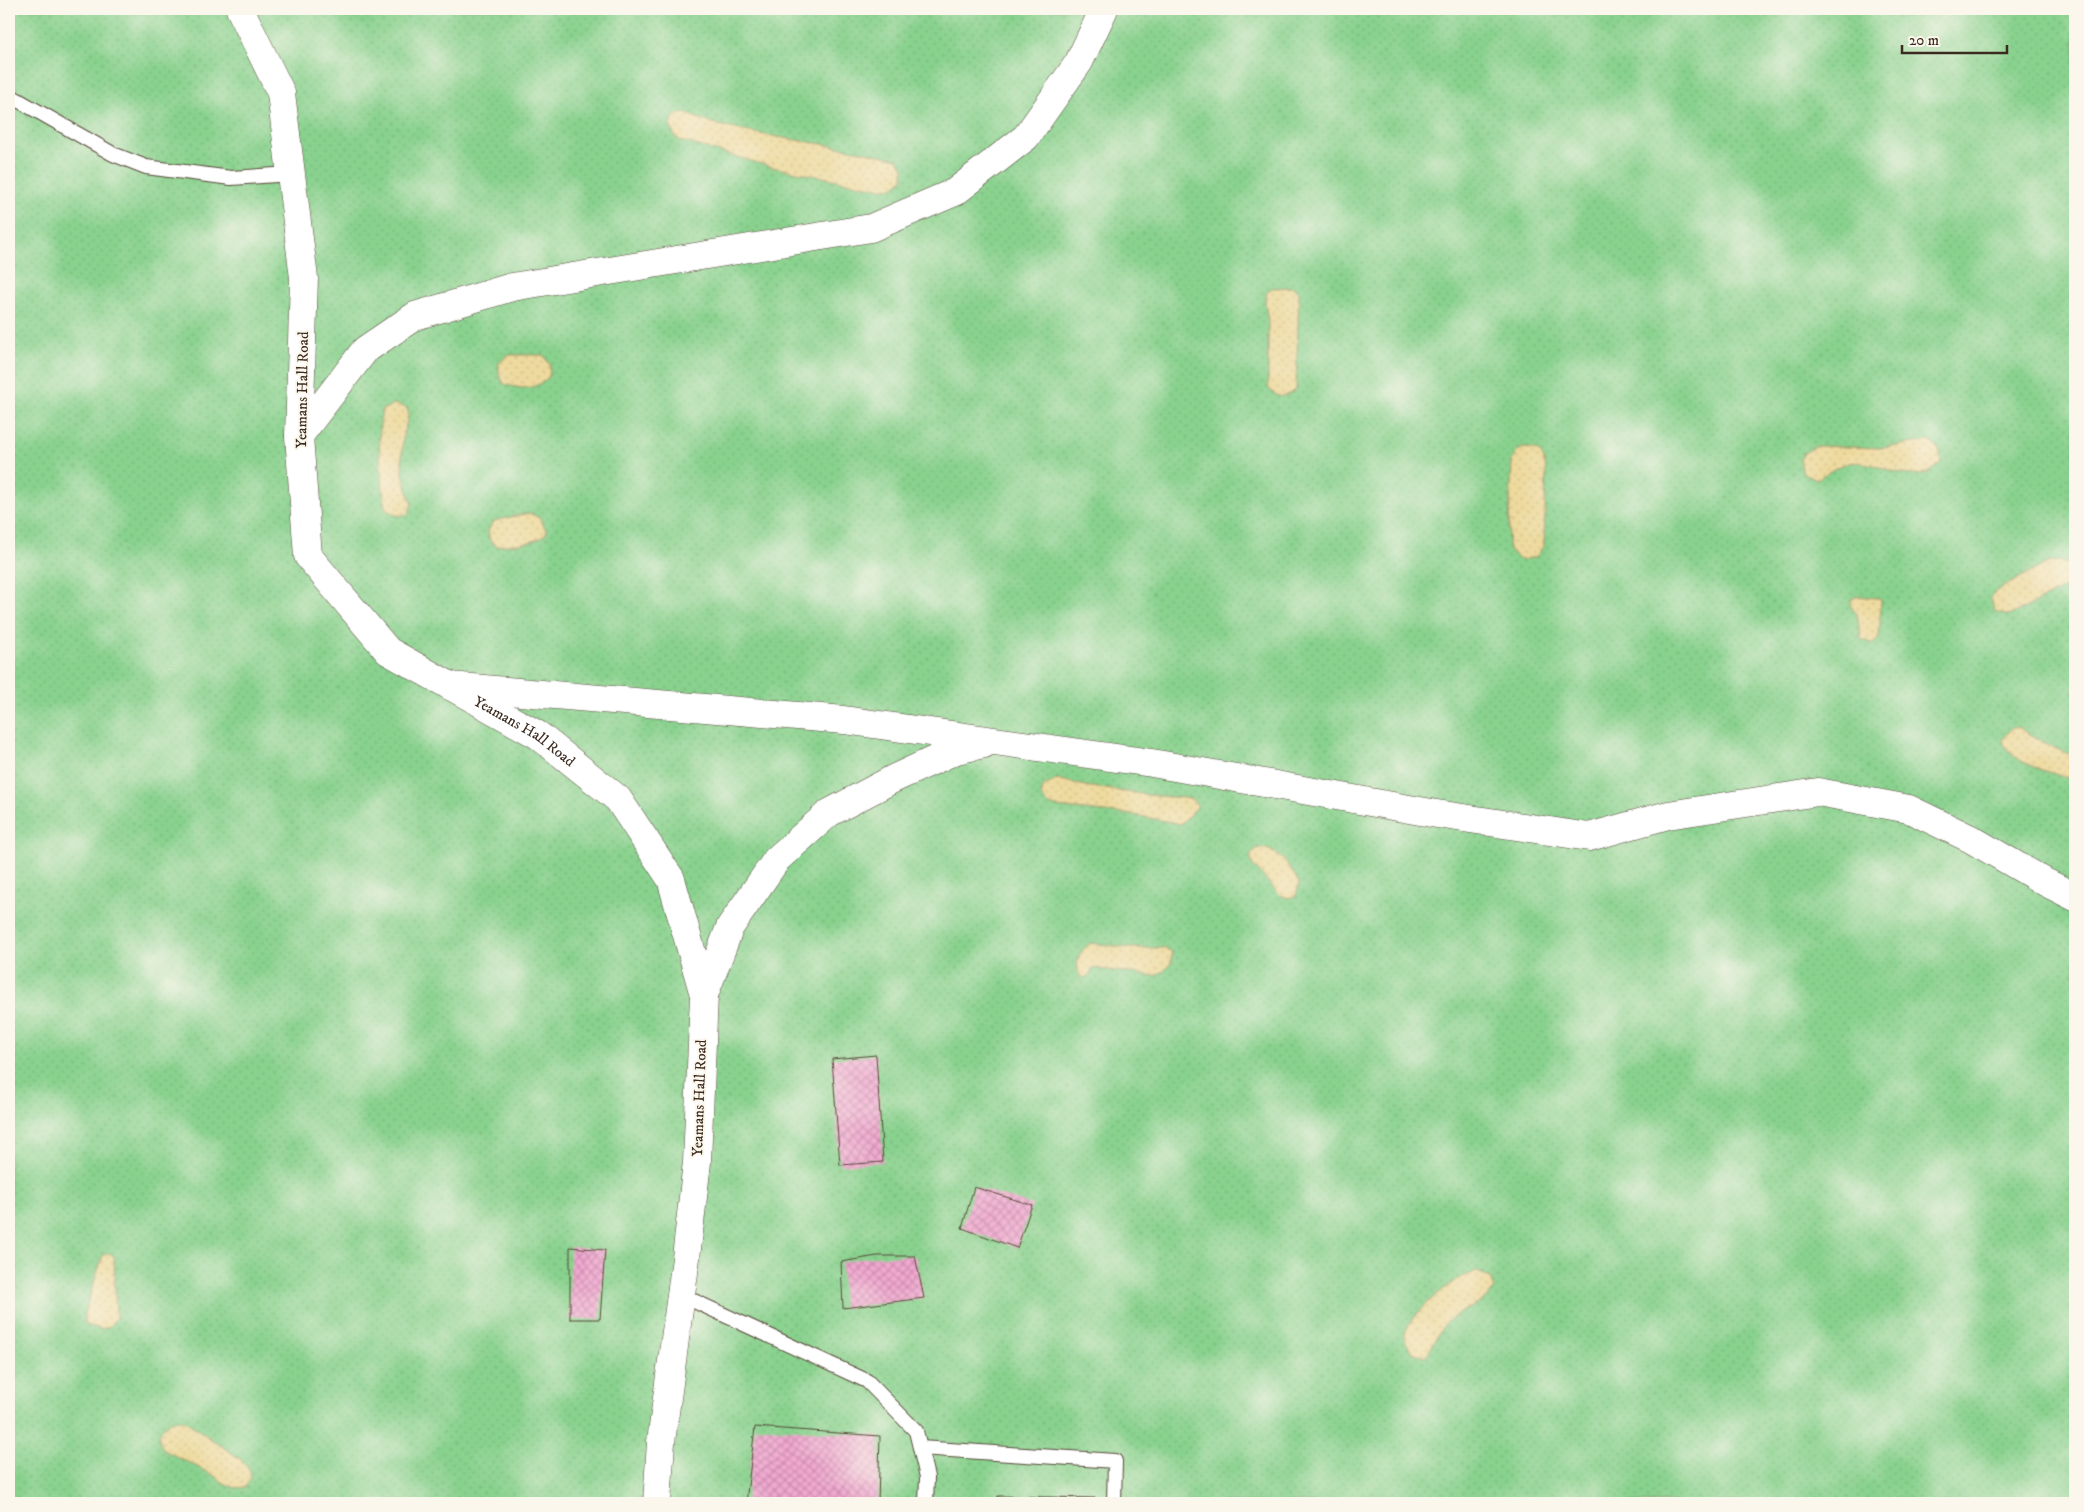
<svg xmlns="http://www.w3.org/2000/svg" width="2084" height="1512" font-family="'IM FELL DW Pica',serif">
  <defs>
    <pattern id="grass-dots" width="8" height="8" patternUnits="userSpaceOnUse" patternTransform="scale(1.25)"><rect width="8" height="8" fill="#89d28e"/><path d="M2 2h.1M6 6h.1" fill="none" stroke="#77b47a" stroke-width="1.8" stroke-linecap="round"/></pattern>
    <pattern id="sand-dots" width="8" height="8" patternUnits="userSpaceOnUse" patternTransform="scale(1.25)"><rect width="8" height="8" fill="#eeda9e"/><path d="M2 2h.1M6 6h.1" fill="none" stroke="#cdbb88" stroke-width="1.8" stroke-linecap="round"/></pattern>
    <pattern id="building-cross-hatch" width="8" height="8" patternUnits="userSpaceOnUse" patternTransform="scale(1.25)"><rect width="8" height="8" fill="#f2a9d1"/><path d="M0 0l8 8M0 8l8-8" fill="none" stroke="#c58aa9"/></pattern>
  </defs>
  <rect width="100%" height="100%" fill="#fbf7ec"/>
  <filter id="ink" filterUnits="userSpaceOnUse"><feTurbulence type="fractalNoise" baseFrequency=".02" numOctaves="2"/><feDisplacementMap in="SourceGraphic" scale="10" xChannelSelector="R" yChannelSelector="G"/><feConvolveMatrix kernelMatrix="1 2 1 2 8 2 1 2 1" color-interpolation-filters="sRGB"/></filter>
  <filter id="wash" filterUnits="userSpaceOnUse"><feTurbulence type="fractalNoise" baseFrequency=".0096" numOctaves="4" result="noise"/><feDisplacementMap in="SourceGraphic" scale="20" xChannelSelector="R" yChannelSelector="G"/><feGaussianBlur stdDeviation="1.12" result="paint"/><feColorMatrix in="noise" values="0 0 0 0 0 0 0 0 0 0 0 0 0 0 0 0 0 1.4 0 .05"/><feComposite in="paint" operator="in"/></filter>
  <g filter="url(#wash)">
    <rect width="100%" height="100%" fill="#eee9ce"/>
    <!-- grass -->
    <path fill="url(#grass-dots)" stroke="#627e56" d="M 9,9 L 2075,9 L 2075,1503 L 9,1503 Z"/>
    <!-- sand -->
    <path fill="url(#sand-dots)" stroke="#94825e" d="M 685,113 C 719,128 759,134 796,140 C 830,145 864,151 898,159 L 904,168 L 903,179 L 893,188 L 877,188 L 772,167 L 681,141 L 675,137 L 670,125 L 675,115 Z
      M 1293,287 L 1299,292 L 1296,389 C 1284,398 1278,400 1268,387 L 1268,323 L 1265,302 L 1267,292 L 1272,288 Z
      M 508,355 L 543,355 L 550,365 L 549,377 C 533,390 524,390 504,384 L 499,374 L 499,363 Z
      M 394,404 L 407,408 C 411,418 403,428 403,438 C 400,466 403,479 412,504 L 408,514 C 397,517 393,515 385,508 C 382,476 376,441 382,410 Z
      M 1929,441 L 1939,449 L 1941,462 C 1916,494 1879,457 1849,463 C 1838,465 1826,474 1817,479 L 1803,473 L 1800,460 L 1804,453 L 1817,446 L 1881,448 Z
      M 1524,448 C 1542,448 1545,457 1546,474 L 1544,545 L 1536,557 L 1522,560 L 1510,552 L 1508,545 L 1512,461 L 1517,451 Z
      M 529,513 L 540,518 L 547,532 C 538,545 510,544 496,546 L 490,541 L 488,531 L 494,521 Z
      M 2061,561 L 2070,566 L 2073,574 L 2069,586 L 2013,614 L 2005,615 L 1995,612 L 1991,599 L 1996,591 L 2049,562 Z
      M 1857,596 L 1876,598 L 1881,600 L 1879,639 L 1873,644 L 1861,639 L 1857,614 L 1850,605 L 1851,600 Z
      M 2018,727 L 2054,748 L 2075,756 L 2075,780 C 2054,773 2009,765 2003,740 L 2010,729 Z
      M 1057,779 L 1085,786 L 1148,795 L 1184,798 L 1192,799 L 1198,806 L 1181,824 L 1134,815 L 1056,807 L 1047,804 L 1041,795 L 1043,787 Z
      M 1258,848 C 1279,848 1290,867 1299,883 L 1296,896 L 1288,898 L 1280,895 L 1251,863 L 1251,854 Z
      M 1091,943 L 1130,948 L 1164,948 L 1172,952 L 1171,963 L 1164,971 L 1154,976 L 1092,968 L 1091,973 L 1085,978 L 1080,976 C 1074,962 1079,951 1091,943 Z
      M 109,1253 L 114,1256 L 116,1318 L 109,1327 L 101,1329 L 86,1325 L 84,1314 L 103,1255 Z
      M 1478,1272 L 1490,1278 L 1494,1289 C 1483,1308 1461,1307 1446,1323 C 1437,1332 1434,1347 1425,1356 L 1412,1352 C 1410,1348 1405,1342 1405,1338 C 1402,1320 1446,1286 1460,1278 C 1466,1275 1471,1273 1478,1272 Z
      M 172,1420 L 184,1420 L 240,1459 L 249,1469 L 251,1478 L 245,1487 L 235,1488 L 227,1485 L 213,1475 L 164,1450 C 155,1437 159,1428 172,1420 Z"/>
    <g id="blocks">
      <!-- building -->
      <path fill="url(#building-cross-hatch)" d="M 876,1055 L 883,1162 L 840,1165 L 832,1059 Z
        M 974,1187 L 1032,1205 L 1017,1248 L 962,1228 Z
        M 570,1247 L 605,1250 L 600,1319 L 570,1319 Z
        M 877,1256 L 915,1256 L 924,1298 L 843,1308 L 841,1262 Z
        M 755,1427 L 880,1436 L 878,1503 L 746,1503 Z
        M 998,1496 L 1095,1498 L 1095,1503 L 997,1503 Z"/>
    </g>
  </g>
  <g filter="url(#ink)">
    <use href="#blocks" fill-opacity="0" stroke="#564738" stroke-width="1"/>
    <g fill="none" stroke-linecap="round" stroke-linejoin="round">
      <!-- service casing -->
      <g stroke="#564738" stroke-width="16">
        <path id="service" d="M 9,95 L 113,154 L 146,167 L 231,178 L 291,174
          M 681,1295 L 867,1381 L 916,1431 L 927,1477 L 926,1503
          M 920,1448 L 1115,1461 L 1114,1503"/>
      </g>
      <!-- minor casing -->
      <g stroke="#564738" stroke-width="29">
        <path id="minor" d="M 299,436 L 365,350 L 415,316 L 512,287 L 871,228 L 955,192 L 1026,137 L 1079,62 L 1104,9
          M 450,686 L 844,720 L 1152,763 L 1437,814 L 1589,837 L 1668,815 L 1818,792 L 1909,809 L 1971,839 L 2045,882 L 2075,897
          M 704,995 L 730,927 L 777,859 L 829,813 L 893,779 L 956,750 L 984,744"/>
      </g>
      <!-- tertiary casing -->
      <g stroke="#564738" stroke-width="29">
        <g id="tertiary">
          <path id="s1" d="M 240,9 L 281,93 L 291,174 L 304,278 L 299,436 L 308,556 L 388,651 L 538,735 L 618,799 L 671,879 L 704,995 L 697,1162 L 686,1258 L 661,1442 L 657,1503"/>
        </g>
      </g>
      <!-- service -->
      <use href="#service" stroke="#fff" stroke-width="14"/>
      <!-- minor -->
      <use href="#minor" stroke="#fff" stroke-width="28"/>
      <!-- tertiary -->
      <use href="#tertiary" stroke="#fff" stroke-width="28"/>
    </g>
  </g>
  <g text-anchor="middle" stroke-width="4" stroke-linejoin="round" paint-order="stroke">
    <!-- street labels -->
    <g font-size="15" fill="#3b2a1e" stroke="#fbf7ec">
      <text transform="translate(302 390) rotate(-89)" y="5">Yeamans Hall Road</text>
      <text dy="5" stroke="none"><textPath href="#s1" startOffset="841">Yeamans Hall Road</textPath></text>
      <text transform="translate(699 1098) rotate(-88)" y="5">Yeamans Hall Road</text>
    </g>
  </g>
  <!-- margin -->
  <rect width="2084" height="1512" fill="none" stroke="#fbf7ec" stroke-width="30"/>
  <!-- scale -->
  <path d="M1902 45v8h105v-8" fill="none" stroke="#3b2a1e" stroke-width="2.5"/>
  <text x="1909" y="45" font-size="15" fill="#3b2a1e" stroke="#fbf7ec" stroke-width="4" paint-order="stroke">20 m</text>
</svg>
